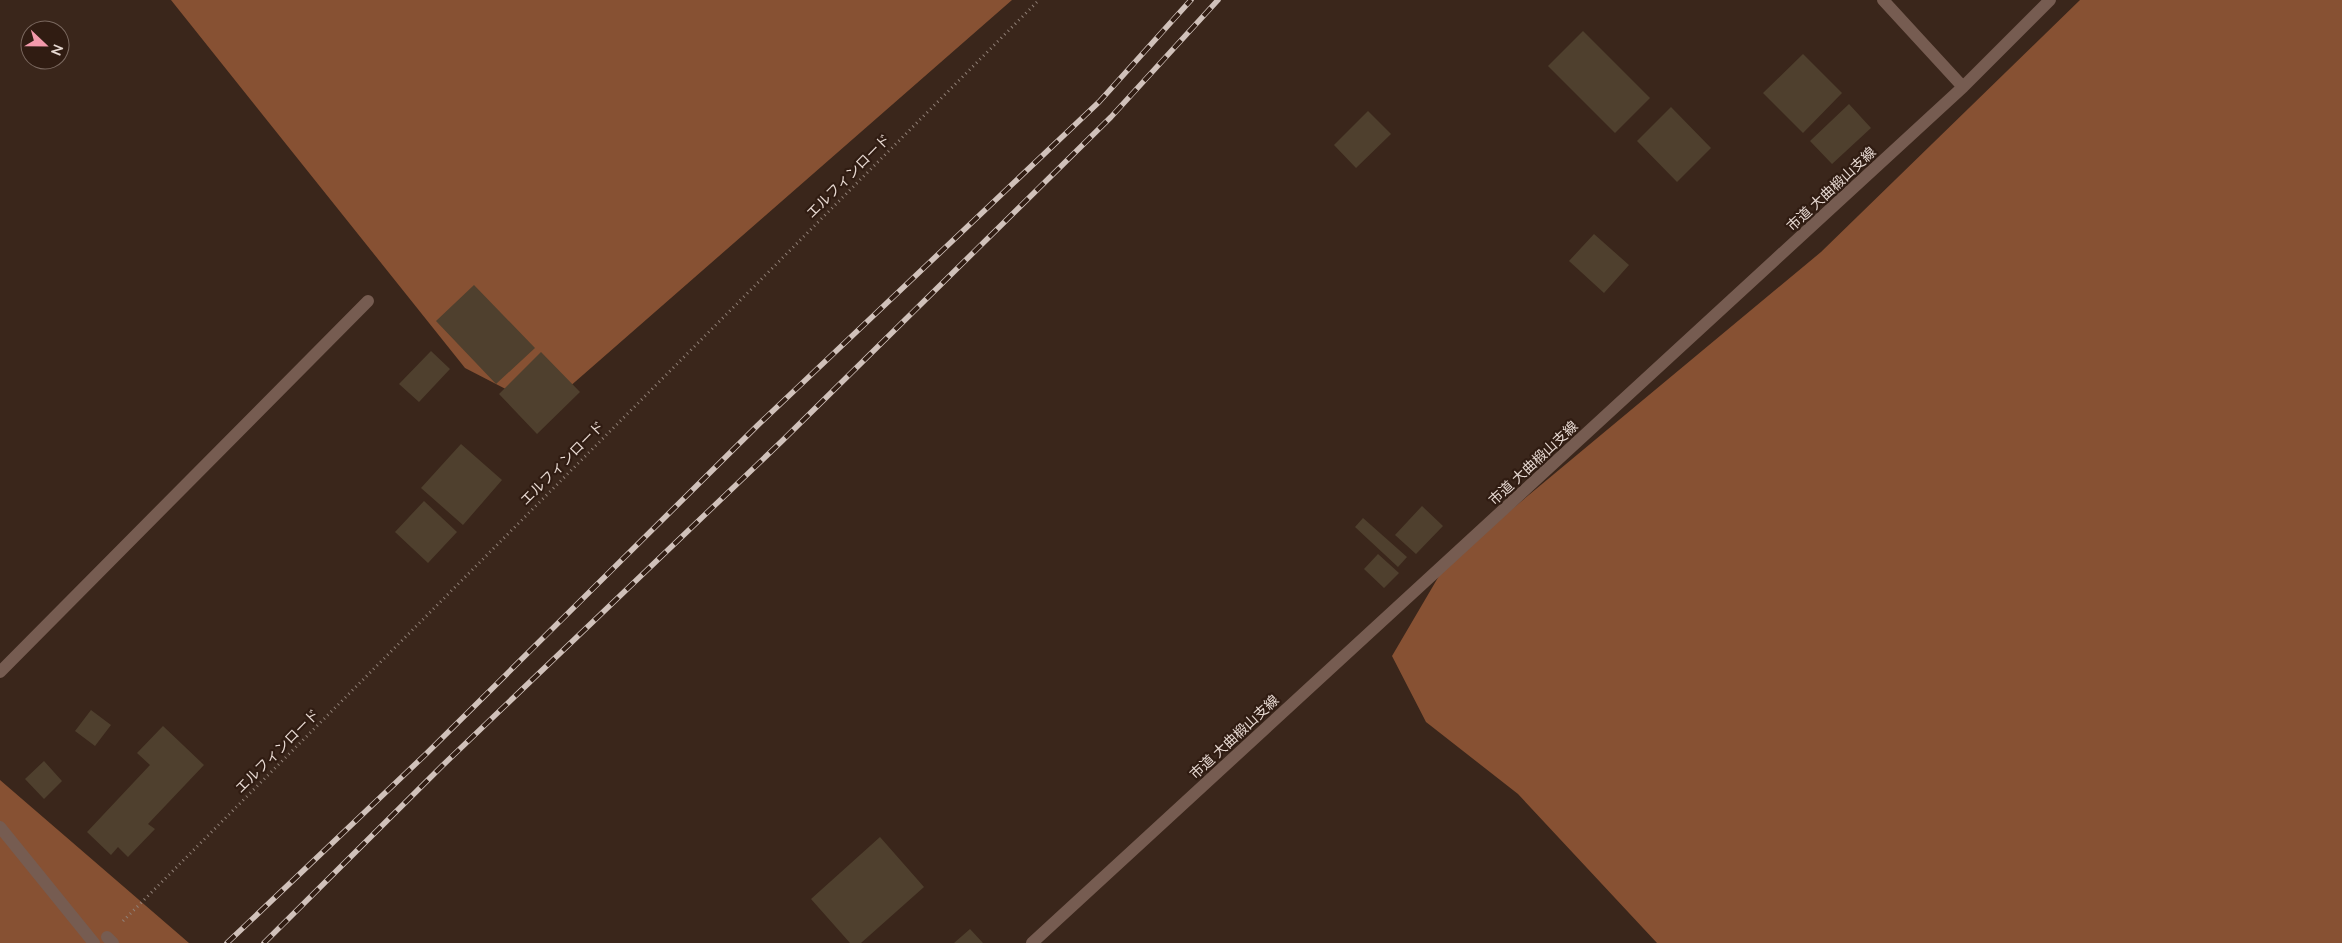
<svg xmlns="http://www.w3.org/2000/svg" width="2342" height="943" font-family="'Nunito Sans','Noto Sans JP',sans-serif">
  <rect width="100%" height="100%" fill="#3a261b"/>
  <!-- forest -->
  <path fill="#875133" d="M 171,0 L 1012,0 L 544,409 L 465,368 Z
    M 2080,0 L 2342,0 L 2342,943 L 1657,943 L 1518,794 L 1426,722 L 1392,656 L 1446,564 L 1821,252 Z
    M 0,780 L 189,943 L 0,943 Z"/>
  <!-- building -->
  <path fill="#4f402e" d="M 1583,31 L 1650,98 L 1615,133 L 1548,66 Z
    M 1803,54 L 1842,93 L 1803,133 L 1763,93 Z
    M 1849,104 L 1871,128 L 1832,164 L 1810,141 Z
    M 1671,107 L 1711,148 L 1677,182 L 1637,141 Z
    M 1368,111 L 1391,134 L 1356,168 L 1334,145 Z
    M 1594,234 L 1629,265 L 1604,293 L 1569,261 Z
    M 474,285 L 535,348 L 496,384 L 436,321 Z
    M 431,351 L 450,369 L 419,402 L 399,384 Z
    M 541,352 L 580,392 L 537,434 L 499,394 Z
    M 461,444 L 502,480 L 463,525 L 421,488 Z
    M 424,501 L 457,532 L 428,563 L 395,532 Z
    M 1422,506 L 1443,526 L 1416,554 L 1395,535 Z
    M 1363,518 L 1407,557 L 1398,567 L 1355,527 Z
    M 1378,554 L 1399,573 L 1384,588 L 1364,569 Z
    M 91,710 L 111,725 L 95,746 L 75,731 Z
    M 163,726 L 204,765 L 148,824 L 155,829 L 128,857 L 118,847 L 111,855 L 87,832 L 150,765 L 137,753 Z
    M 44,761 L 62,781 L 44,799 L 25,779 Z
    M 880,837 L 924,887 L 861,943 L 850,943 L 811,899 Z
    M 970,929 L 983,943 L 954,943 Z"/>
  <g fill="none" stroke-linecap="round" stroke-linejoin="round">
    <!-- path -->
    <path stroke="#918077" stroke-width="3" stroke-dasharray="1 4" stroke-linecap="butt" d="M 123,921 L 1039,0"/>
    <!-- minor -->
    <path stroke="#765c51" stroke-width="12" d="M 1883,0 L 1963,87
      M 0,672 L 368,301
      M 0,827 L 94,943
      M 107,937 L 113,943
      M 1032,943 L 1963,87 L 2050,0"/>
    <!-- rail casing -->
    <g stroke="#d0c1ba" stroke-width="5.5">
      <path id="rail" d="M 227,943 L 426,754 L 758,425 L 1099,102 L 1191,0
        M 264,943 L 442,766 L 782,441 L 1111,117 L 1218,0"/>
    </g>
    <!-- rail -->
    <use href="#rail" stroke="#301c12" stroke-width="4" stroke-dasharray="11" stroke-linecap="butt"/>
  </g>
  <g text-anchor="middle" stroke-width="4.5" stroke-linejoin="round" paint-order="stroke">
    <!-- street labels -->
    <g font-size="14" fill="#e8dad3" stroke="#301c12">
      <text transform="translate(848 176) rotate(-45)" y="5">エルフィンロード</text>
      <text transform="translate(1831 189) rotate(-43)" y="5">市道 大曲椴山支線</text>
      <text transform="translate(562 463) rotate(-45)" y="5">エルフィンロード</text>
      <text transform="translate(1533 463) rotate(-43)" y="5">市道 大曲椴山支線</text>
      <text transform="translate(1234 737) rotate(-43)" y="5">市道 大曲椴山支線</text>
      <text transform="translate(277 751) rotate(-45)" y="5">エルフィンロード</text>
    </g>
  </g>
  <!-- north arrow -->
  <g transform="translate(45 45) rotate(112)"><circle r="24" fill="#301c12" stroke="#7a685f"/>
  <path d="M0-4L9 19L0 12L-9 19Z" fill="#f39aac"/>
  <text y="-8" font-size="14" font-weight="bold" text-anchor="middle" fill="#e8dad3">N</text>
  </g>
</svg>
